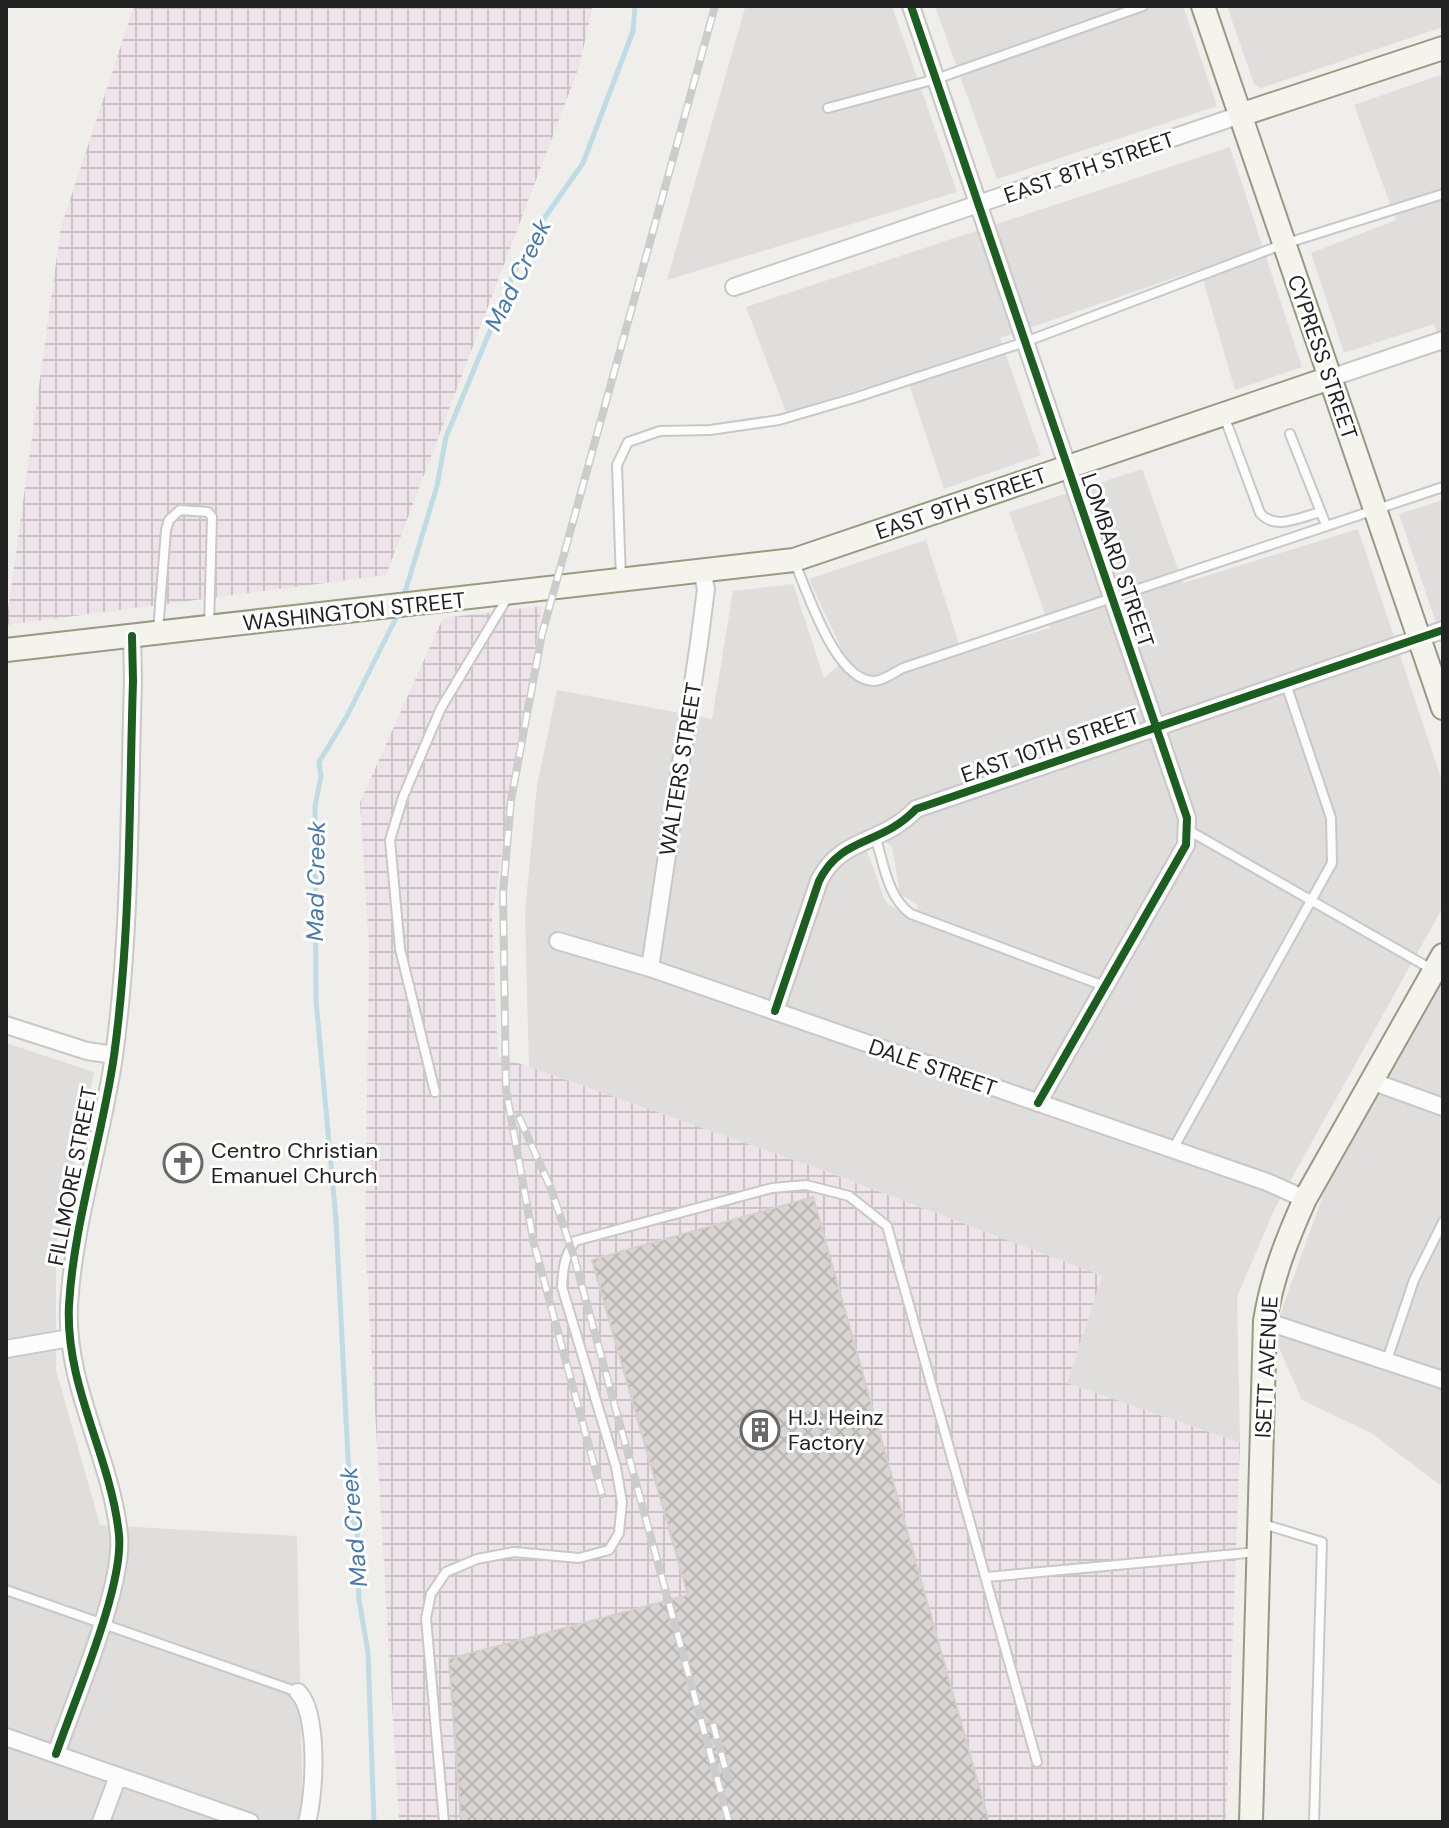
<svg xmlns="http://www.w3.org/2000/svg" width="1449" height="1828" font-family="'DM Sans',sans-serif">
  <defs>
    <pattern id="industrial-grid" width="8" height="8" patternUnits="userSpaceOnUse" patternTransform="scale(2)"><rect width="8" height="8" fill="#ede4e9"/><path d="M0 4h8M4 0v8" fill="none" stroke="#cbc3c8"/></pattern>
    <pattern id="building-cross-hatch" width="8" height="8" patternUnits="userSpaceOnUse" patternTransform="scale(2)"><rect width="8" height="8" fill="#d7d4d2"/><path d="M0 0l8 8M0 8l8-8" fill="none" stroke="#b8b6b4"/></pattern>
  </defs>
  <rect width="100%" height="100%" fill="#f0eeeb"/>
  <!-- residential -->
  <path fill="#dfdedc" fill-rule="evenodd" d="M 753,6 L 892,6 L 957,192 L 667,280 L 745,8 Z
    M 935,6 L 1183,6 L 1217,106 L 997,179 Z
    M 1227,6 L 1443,6 L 1443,27 L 1261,88 L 1254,84 Z
    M 1443,74 L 1443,349 L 1434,324 L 1344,353 L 1311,253 L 1396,220 L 1354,105 Z
    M 1230,147 L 1302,367 L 1235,390 L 1200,269 L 1000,338 L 1041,455 L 944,489 L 906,375 L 786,412 L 746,307 Z
    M 1142,469 L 1183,583 L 1358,529 L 1443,784 L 1443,907 L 1274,1210 L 1237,1297 L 1240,1443 L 1067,1383 L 1102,1276 L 830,1173 L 529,1067 L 525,913 L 537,786 L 557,690 L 712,719 L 733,591 L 793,584 L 824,678 L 846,659 L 809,579 L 926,540 L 962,653 L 1050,628 L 1009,512 ZM 873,833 L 892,847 L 900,894 L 918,905 L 912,921 L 885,901 L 862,837 Z
    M 1443,500 L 1443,644 L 1399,514 Z
    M 1443,965 L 1443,1487 L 1371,1433 L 1302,1400 L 1273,1334 L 1326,1187 Z
    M 6,1043 L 94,1072 L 56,1245 L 56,1370 L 100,1525 L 297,1536 L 303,1822 L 6,1822 Z"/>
  <!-- industrial -->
  <path fill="url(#industrial-grid)" d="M 134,6 L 593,6 L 579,67 L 386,575 L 6,625 L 61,227 Z
    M 542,606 L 492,916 L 498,1056 L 830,1173 L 1102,1276 L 1067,1383 L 1240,1443 L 1226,1822 L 399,1822 L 365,1239 L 369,948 L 360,802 L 443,618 Z"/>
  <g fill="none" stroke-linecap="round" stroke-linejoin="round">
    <!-- stream -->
    <path stroke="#bfdbe3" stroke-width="5" d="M 403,599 L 437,486 L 446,437 L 514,273 L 536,230 L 583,163 L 633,31 L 635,6
      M 374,1822 L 368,1652 L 359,1600 L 357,1528 L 351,1517 L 336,1220 L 316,1000 L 315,806 L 321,776 L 319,762 L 347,716 L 399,612"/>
  </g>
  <!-- building -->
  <path fill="url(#building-cross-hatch)" stroke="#d3d0cc" stroke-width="2" d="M 813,1197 L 989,1822 L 461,1822 L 449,1659 L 688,1595 L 592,1260 Z"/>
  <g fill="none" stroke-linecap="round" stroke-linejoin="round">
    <!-- lane casing -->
    <g stroke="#c9c8c7" stroke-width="12">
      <path id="lane" d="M 828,108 L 936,79 L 1143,6
        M 1224,416 L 1260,513 C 1275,531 1300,517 1321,512
        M 1290,434 L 1326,525
        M 794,561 C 808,592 835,681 874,681 C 883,681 895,672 903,668 L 1443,487
        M 621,580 L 617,465 L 628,442 L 660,431 L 710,430 L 779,420 L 854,398 L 1025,342 L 1284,244 L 1443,194
        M 158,631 L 166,530 L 169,520 L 180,510 L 208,512 L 212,517 L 209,627
        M 1188,830 L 1433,970
        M 876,839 C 884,865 888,898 911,914 L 1107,987
        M 435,1092 L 400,949 L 390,840 L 403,797 L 441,708 L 509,595
        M 1173,1149 L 1332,863 L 1331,818 L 1286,684
        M 1387,1360 L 1414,1280 L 1443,1222
        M 1260,1523 L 1322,1542 L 1314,1822
        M 987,1577 L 1258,1552
        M 6,1590 L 298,1692
        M 444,1822 L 426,1618 L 431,1594 L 446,1572 L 477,1559 L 514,1552 L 579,1558 L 609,1550 L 619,1533 L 622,1502 L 616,1467 L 562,1287 C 563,1269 564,1257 575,1241 L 772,1188 L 806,1185 L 849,1196 L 887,1226 L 1037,1762"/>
    </g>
    <!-- street casing -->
    <g stroke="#c9c8c7" stroke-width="20">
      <path id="street" d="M 911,6 L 1187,818 L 1186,845 L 1038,1103
        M 734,287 L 1240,115
        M 1330,378 L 1443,340
        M 558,941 L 650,968 L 1267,1182 L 1305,1199
        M 650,968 L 699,643 L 706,589 L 702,571
        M 775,1011 L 819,881 C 841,836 881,846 916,809 L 1443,630
        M 6,1025 L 87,1051 L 114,1055
        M 1371,1081 L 1443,1107
        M 1265,1321 L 1443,1380
        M 6,1349 L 70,1338
        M 298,1692 C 319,1713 315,1794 307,1822
        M 6,1737 L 250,1822
        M 56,1754 C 74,1701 124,1587 119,1535 C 111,1456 65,1387 69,1305 C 74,1221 102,1139 114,1056 C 131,932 129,806 133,681 L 132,636
        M 101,1822 L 118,1776"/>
    </g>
    <!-- secondary casing -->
    <g stroke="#999a82" stroke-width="26">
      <path id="secondary" d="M 1203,6 L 1443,708
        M 1240,115 L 1443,48
        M 6,650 L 794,560 L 1330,378
        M 1251,1822 L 1265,1321 C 1272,1277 1287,1239 1305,1199 L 1443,955"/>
    </g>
    <!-- lane -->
    <use href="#lane" stroke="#fdfcfc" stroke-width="8"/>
    <!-- street -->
    <use href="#street" stroke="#fdfcfc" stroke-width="16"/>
    <!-- secondary -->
    <use href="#secondary" stroke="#f4f4ed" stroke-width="22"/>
    <!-- rail casing -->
    <g stroke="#ccc" stroke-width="8">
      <path id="rail" d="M 519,1117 L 551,1189 L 574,1257 L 729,1822
        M 602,1494 L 534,1244 L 506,1090 L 503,893 L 511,800 L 542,634 L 715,6
        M 713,1724 L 728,1778"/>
    </g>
    <!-- rail -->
    <use href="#rail" stroke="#fff" stroke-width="5" stroke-dasharray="15" stroke-linecap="butt"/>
    <!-- cycleway casing -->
    <g stroke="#fff" stroke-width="13">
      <path id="cycleway" d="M 911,6 L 1187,818 L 1186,845 L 1038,1103
        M 775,1011 L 819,881 C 841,836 881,846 916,809 L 1443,630
        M 56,1754 C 74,1701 124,1587 119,1535 C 111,1456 65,1387 69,1305 C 74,1221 102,1139 114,1056 C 131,932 129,806 133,681 L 132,636"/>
    </g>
    <!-- cycleway -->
    <use href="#cycleway" stroke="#1b5e20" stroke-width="8"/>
  </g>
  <!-- icons -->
  <defs>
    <g id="church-ring" transform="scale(2)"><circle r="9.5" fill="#fff" stroke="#6a6968" stroke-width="1.5"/><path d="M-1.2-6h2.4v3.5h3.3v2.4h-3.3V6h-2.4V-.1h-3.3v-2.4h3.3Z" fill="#6a6968"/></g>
    <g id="building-ring" transform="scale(2)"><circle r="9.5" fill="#fff" stroke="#6a6968" stroke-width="1.5"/><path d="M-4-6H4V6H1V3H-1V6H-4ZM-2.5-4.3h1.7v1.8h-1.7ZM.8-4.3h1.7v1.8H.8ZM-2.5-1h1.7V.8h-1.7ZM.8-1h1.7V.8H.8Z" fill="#6a6968"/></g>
  </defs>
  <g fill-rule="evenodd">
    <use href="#church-ring" x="183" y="1163"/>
    <use href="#building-ring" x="760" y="1430"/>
  </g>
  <g text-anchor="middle" stroke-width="6" stroke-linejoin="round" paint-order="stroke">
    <!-- street labels -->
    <g font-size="22" fill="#222" stroke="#fff">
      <text transform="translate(1089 167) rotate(-19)" y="8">EAST 8TH STREET</text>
      <text transform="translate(1323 357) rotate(71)" y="8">CYPRESS STREET</text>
      <text transform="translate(961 503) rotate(-19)" y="8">EAST 9TH STREET</text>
      <text transform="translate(1118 560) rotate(71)" y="8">LOMBARD STREET</text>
      <text transform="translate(354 611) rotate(-6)" y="8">WASHINGTON STREET</text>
      <text transform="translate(1050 745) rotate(-19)" y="8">EAST 10TH STREET</text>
      <text transform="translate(680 769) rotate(-81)" y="8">WALTERS STREET</text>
      <text transform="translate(933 1067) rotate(19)" y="8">DALE STREET</text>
      <text transform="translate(72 1176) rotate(-79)" y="8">FILLMORE STREET</text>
      <text transform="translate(1266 1367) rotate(-87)" y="8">ISETT AVENUE</text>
    </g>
    <!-- poi labels -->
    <g font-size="22" fill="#222" stroke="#fff" text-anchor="start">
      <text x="211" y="1158">Centro Christian<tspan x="211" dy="25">Emanuel Church</tspan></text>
      <text x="788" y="1425">H.J. Heinz<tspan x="788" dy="25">Factory</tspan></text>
    </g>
    <!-- water labels -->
    <g font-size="24" font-style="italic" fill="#4a7aab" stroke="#fff">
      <text transform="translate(518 275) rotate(-64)" y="8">Mad Creek</text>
      <text transform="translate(316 881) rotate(-89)" y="8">Mad Creek</text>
      <text transform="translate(354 1527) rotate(-95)" y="8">Mad Creek</text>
    </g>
  </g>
  <!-- border -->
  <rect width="1449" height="1828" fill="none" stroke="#222222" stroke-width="16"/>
</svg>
